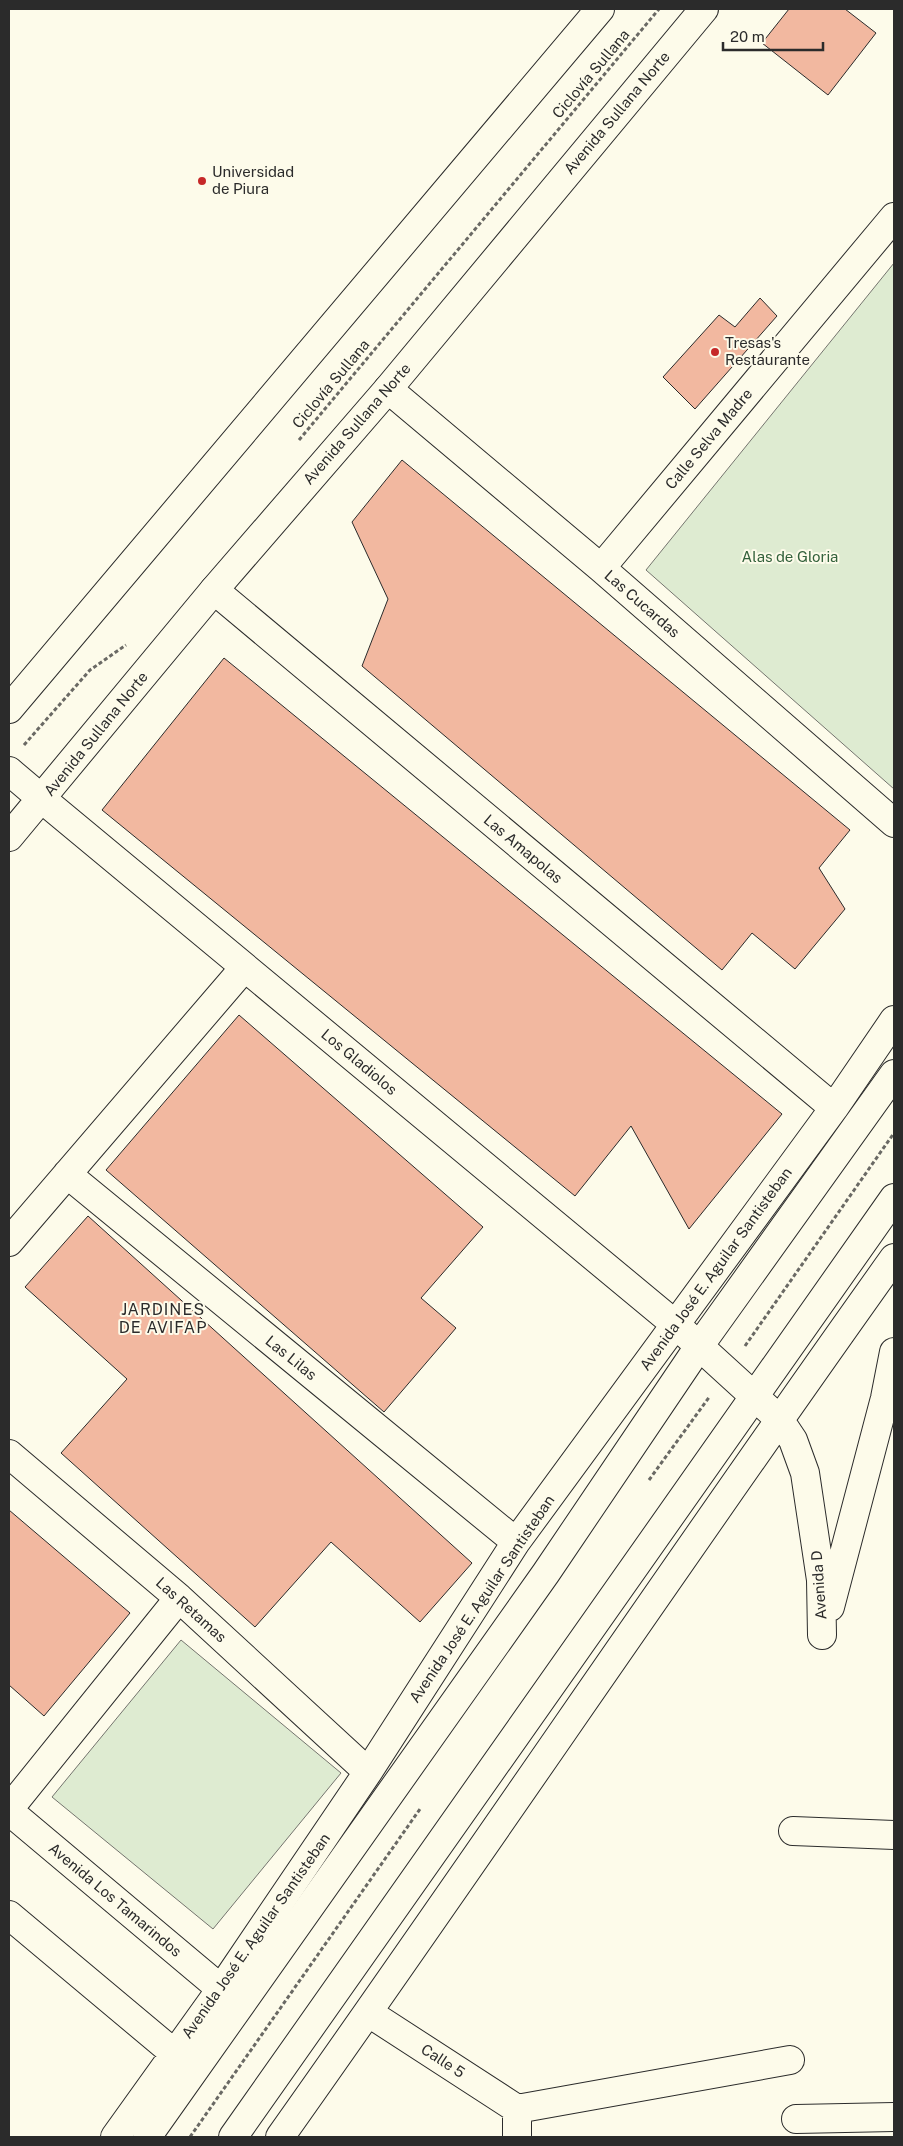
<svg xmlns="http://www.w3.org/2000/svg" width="903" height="2146" font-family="'Public Sans',sans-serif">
  <rect width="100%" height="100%" fill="#fdfbea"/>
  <!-- green -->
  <path fill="#deebd1" stroke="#74746e" d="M 894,263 L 894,789 L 646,570 Z
    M 181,1640 L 341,1773 L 213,1929 L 52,1797 Z"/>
  <!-- building -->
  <path fill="#f2b8a0" stroke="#2b2b2b" d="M 789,9 L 845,9 L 876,33 L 828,95 L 762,43 Z
    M 760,298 L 777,316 L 695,409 L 663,377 L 719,315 L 735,327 Z
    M 402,460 L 850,830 L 819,868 L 845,909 L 795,969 L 752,933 L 722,970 L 362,666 L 388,599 L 352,522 Z
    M 224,658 L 782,1114 L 689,1229 L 631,1126 L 575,1196 L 102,810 Z
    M 239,1015 L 483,1227 L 421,1298 L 456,1328 L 384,1412 L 106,1170 Z
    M 88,1216 L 472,1563 L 420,1622 L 331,1542 L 255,1627 L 61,1453 L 127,1379 L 25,1287 Z
    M 9,1510 L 130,1613 L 44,1716 L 9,1685 Z"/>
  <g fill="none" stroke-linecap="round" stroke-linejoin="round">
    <!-- minor casing -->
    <g stroke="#2b2b2b" stroke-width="30">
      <path id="minor" d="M 388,389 L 601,568 L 894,823
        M 601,568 L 894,217
        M 214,590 L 834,1108
        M 42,799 L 676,1325 L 779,1419 L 793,1440 L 805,1473 L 821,1580 L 822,1635
        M 67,1174 L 516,1542
        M 9,1242 L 244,968
        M 9,1454 L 179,1598 L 368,1772
        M 830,1607 L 885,1398 L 894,1352
        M 9,1809 L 179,1598
        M 9,1811 L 221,1989
        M 793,1831 L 894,1835
        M 9,1915 L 175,2054
        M 369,2013 L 517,2109
        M 517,2109 L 790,2060
        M 517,2109 L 517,2137
        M 796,2119 L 894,2117
        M 115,2137 L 221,1989 L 368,1772 L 516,1542 L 834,1108 L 894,1020
        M 280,2137 C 487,1845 686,1549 894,1258"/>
    </g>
    <!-- major casing -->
    <g stroke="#2b2b2b" stroke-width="30">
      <path id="major" d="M 9,709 L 600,9
        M 9,771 L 42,799
        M 9,837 L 214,590 L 388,389 L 704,9
        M 147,2137 L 546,1573 L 700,1345 L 894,1074
        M 233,2137 L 894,1198"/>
    </g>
    <!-- path -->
    <path stroke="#6a6964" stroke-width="3" stroke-dasharray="4 2.5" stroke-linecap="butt" d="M 299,440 L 659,9
      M 24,745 L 90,670 L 126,645
      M 745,1346 L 894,1133
      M 649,1480 L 710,1396
      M 190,2137 L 420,1809"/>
    <!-- minor -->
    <use href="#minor" stroke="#fdfbea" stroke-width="28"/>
    <!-- major -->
    <use href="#major" stroke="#fdfbea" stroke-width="28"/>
  </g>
  <!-- markers -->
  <g fill="#c62828" stroke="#fdfbea" stroke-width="2">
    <circle cx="202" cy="181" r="5"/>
    <circle cx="715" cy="352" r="5"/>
  </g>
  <g text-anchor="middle" stroke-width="4" stroke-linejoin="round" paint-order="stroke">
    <!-- street labels -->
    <g font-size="15" fill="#2b2b2b" stroke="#fdfbea">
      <text transform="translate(591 74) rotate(-50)" y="5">Ciclovía Sullana</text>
      <text transform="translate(617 113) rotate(-50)" y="5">Avenida Sullana Norte</text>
      <text transform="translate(331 384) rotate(-50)" y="5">Ciclovía Sullana</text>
      <text transform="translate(357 424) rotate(-49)" y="5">Avenida Sullana Norte</text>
      <text transform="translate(709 439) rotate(-50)" y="5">Calle Selva Madre</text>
      <text transform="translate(642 604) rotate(41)" y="5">Las Cucardas</text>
      <text transform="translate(96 734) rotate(-51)" y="5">Avenida Sullana Norte</text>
      <text transform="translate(523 849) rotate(40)" y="5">Las Amapolas</text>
      <text transform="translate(359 1062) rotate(40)" y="5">Los Gladiolos</text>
      <text transform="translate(716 1269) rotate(-54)" y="5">Avenida José E. Aguilar Santisteban</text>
      <text transform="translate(291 1358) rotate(39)" y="5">Las Lilas</text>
      <text transform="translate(819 1585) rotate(-94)" y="5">Avenida D</text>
      <text transform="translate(482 1599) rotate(-56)" y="5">Avenida José E. Aguilar Santisteban</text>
      <text transform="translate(191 1610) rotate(42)" y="5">Las Retamas</text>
      <text transform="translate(115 1900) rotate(40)" y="5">Avenida Los Tamarindos</text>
      <text transform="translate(256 1936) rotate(-55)" y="5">Avenida José E. Aguilar Santisteban</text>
      <text transform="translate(443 2061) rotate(33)" y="5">Calle 5</text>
    </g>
    <!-- poi labels -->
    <g font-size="15" fill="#2b2b2b" stroke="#fdfbea" text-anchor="start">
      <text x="212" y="177">Universidad<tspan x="212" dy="17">de Piura</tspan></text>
      <text x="725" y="348">Tresas's<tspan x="725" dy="17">Restaurante</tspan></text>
    </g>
    <!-- park labels -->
    <g font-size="15" fill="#34623c" stroke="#fdfbea">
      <text x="790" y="562">Alas de Gloria</text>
    </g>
    <!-- neighbourhood labels -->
    <g font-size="16" letter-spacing="1" fill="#2b2b2b" stroke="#fdfbea">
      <text x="163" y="1315">JARDINES<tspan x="163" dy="18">DE AVIFAP</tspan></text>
    </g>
  </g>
  <!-- border -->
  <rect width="903" height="2146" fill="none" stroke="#2b2b2b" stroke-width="20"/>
  <!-- scale -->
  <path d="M723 42v8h100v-8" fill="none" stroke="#2b2b2b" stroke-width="2.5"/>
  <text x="730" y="42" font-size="15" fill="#2b2b2b" stroke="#fdfbea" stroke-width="4" paint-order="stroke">20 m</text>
</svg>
